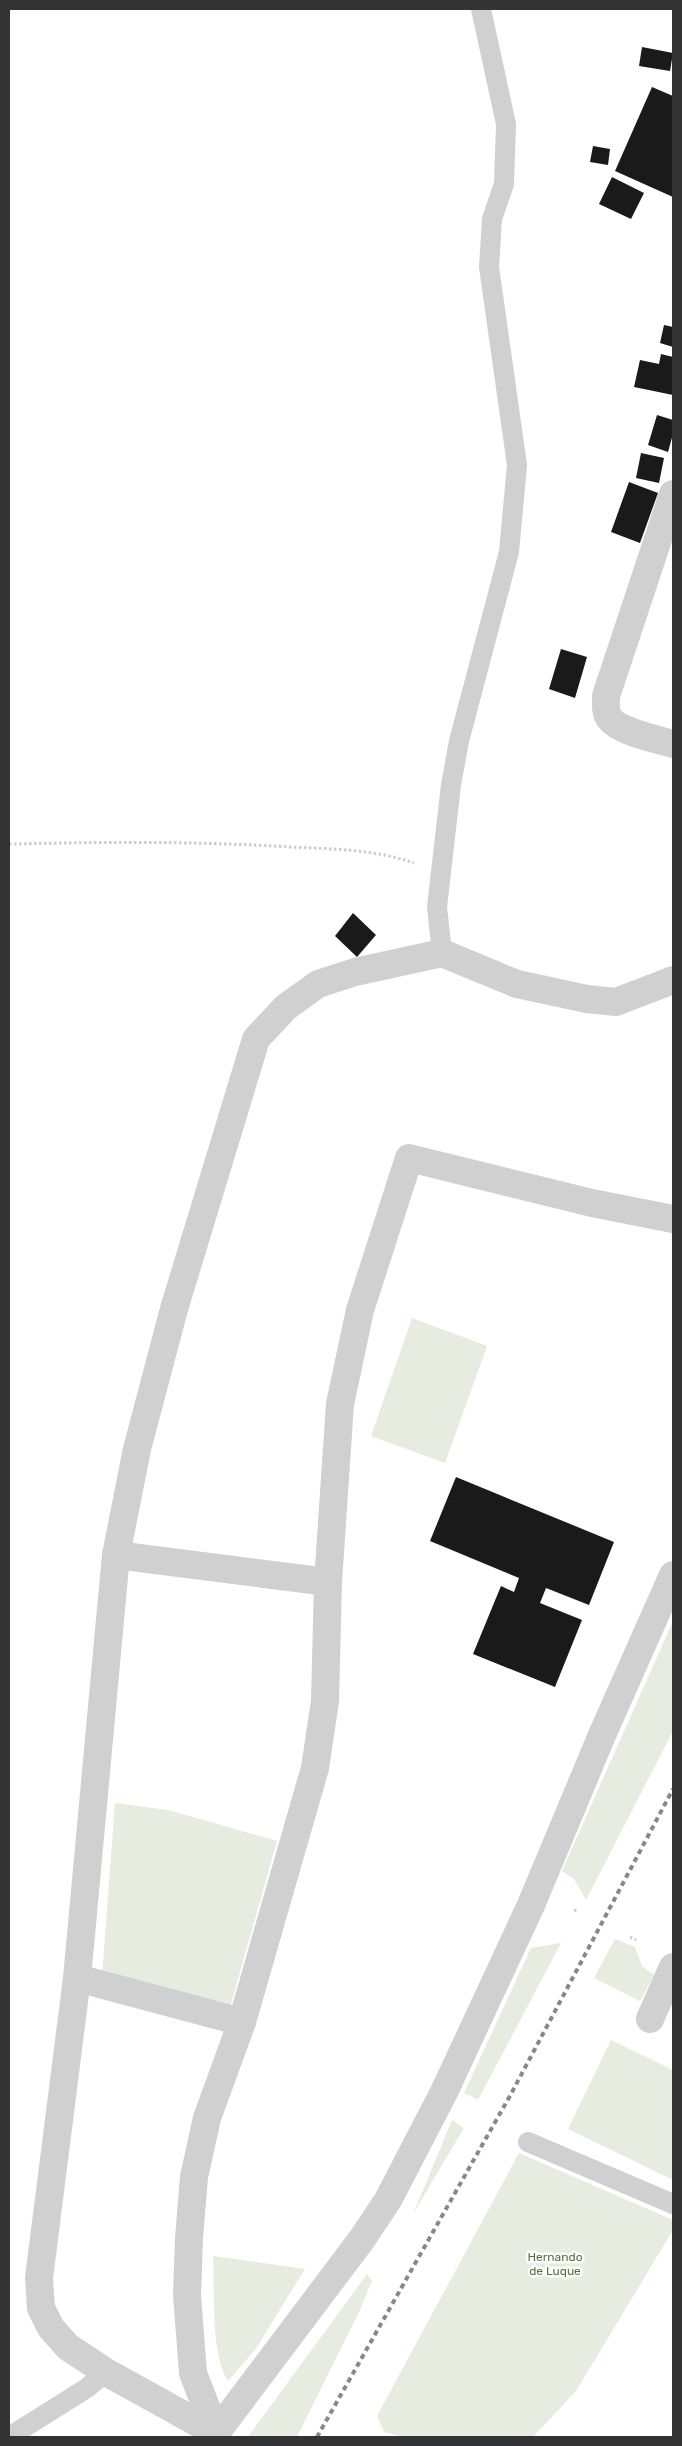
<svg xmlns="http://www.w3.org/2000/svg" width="682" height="2446" font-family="Rubik,sans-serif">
  <rect width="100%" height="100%" fill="#fff"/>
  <!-- green -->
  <path fill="#e6ecdf" d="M 412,1318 L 487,1346 L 445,1463 L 371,1436 Z
    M 673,1621 L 673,1731 L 586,1900 L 574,1879 L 562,1871 Z
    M 115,1803 L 168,1810 L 277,1841 L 229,2011 L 102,1976 Z
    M 615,1939 L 635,1947 L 642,1966 L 654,1975 L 640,2001 L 594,1978 Z
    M 561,1943 L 478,2100 L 464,2093 L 531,1948 Z
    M 611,2040 L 673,2070 L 673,2180 L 568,2129 Z
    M 452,2120 L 464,2128 L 413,2214 Z
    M 519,2153 L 673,2220 L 673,2230 L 576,2391 L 533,2437 L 403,2437 L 384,2432 L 377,2416 Z
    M 213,2256 L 305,2269 L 255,2350 L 228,2381 C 210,2352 215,2291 213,2256 Z
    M 367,2274 L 372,2281 L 359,2312 L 297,2437 L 248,2437 Z"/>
  <!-- building -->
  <path fill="#1a1a1a" d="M 642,47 L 673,53 L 670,71 L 639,66 Z
    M 652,87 L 673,96 L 673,197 L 615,171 Z
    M 593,146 L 610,149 L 608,165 L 590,162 Z
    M 612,177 L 644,193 L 631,219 L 599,204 Z
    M 664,325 L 673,327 L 673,347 L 660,343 Z
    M 661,354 L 673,357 L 673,395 L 634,387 L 640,360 L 659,364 Z
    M 657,415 L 673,420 L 673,434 L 668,452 L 648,445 Z
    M 641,453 L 664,458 L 659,483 L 636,478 Z
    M 629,482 L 658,493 L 640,543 L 611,532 Z
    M 561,649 L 587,657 L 575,698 L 549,689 Z
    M 353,913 L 376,935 L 357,957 L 335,936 Z
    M 456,1477 L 614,1542 L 589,1605 L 546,1588 L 540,1603 L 582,1620 L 555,1687 L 473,1654 L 501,1586 L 514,1592 L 519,1578 L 430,1541 Z"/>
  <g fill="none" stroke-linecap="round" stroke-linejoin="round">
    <!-- path -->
    <path stroke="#cdcdcd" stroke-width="3" stroke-dasharray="2.5 2.5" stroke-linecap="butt" d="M 9,844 C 103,842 196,841 290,847 C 332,849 374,849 414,863
      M 574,1910 L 578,1911
      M 630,1937 L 636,1940"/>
    <!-- service -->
    <path stroke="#d0d0d0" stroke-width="20" d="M 442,953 L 437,907 L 451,785 L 459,741 L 509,552 L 517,465 L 489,267 L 492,219 L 504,184 L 506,124 L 481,9
      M 528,2142 L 673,2204
      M 14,2437 L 17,2432 L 87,2388 L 106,2372"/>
    <!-- pedestrian -->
    <path stroke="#d0d0d0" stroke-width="28" d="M 116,1555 L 328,1582
      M 77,1978 L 242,2022"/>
    <!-- minor -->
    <path stroke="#d0d0d0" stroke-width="28" d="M 673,494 L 606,696 C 606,704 605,713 610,719 C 620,732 657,739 673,744
      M 650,2019 L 673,1967
      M 216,2433 L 106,2372 L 68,2347 L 51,2328 L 41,2308 L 39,2278 L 77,1978 L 116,1555 L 137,1449 L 174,1309 L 256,1039 L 286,1007 L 318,984 L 355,972 L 442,953 L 517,984 L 587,999 L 616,1002 L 673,980
      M 216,2433 L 193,2373 L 187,2295 L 189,2238 L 194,2177 L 207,2118 L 242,2022 L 315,1768 L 325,1701 L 328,1582 L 340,1404 L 360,1310 L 409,1158 L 592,1203 L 673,1219"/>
    <!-- tertiary -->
    <path stroke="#d0d0d0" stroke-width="28" d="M 213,2437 L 362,2239 L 388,2200 L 444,2092 L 531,1905 L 602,1735 L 673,1575"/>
    <!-- rail -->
    <path stroke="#888" stroke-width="4" stroke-dasharray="5 4" stroke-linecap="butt" d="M 317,2437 L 511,2094 L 673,1789"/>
  </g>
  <g text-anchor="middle" stroke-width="5" stroke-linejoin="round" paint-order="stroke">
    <!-- park labels -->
    <g font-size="12" fill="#56703f" stroke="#fff">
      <text x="555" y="2261">Hernando<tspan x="555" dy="14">de Luque</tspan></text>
    </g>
  </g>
  <!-- border -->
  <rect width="682" height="2446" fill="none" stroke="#333333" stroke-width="20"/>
</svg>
